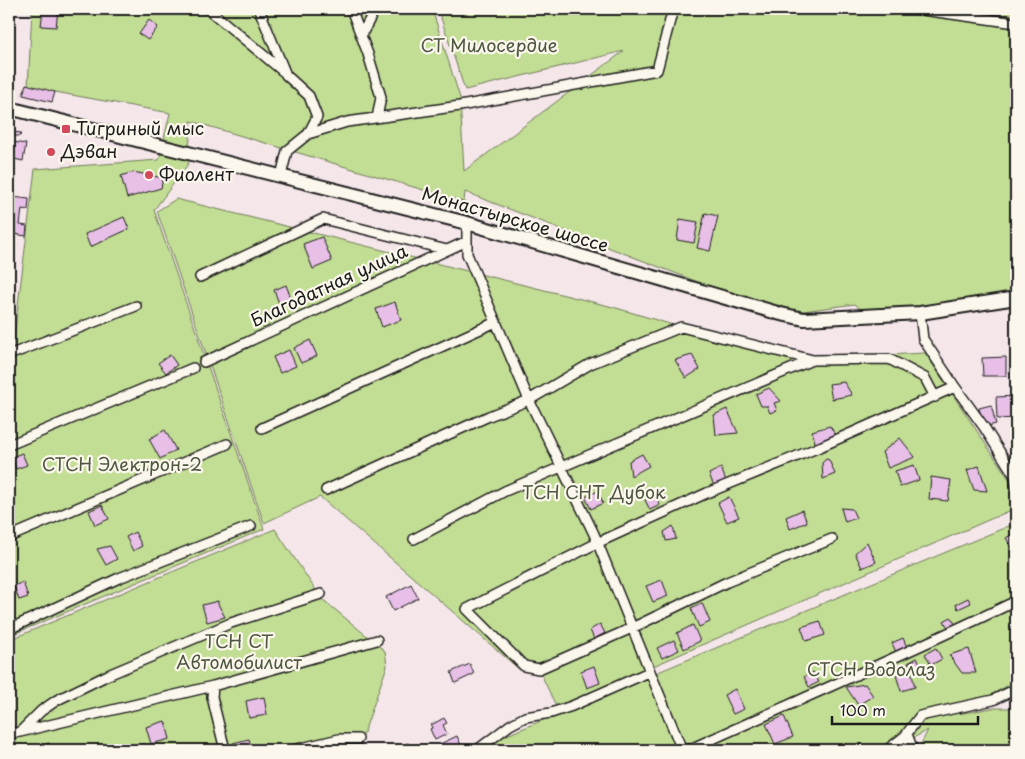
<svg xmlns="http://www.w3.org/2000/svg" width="1025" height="759" font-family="'Playpen Sans',sans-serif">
  <rect width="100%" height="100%" fill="#f5e6ea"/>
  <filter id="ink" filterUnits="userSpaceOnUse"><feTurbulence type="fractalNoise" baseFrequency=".02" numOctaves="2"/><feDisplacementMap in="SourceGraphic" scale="10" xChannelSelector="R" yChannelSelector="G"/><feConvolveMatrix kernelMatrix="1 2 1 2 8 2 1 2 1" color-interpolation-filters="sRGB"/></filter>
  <g filter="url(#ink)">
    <!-- green -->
    <path fill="#c2dd94" stroke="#6f7c58" d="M 32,9 L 432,9 L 460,98 L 464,171 L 624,51 L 465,90 L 438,9 L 1016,9 L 1016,293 L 865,313 L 855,304 L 781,314 L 465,192 L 464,202 L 191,121 L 188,164 L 154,210 L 264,529 L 9,636 L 9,377 L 35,169 L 159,160 L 170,113 L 28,87 Z
      M 176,199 L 613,307 L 790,360 L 925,353 L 1011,482 L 1016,508 L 557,708 L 540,672 L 520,670 L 320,497 L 264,523 L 157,211 Z
      M 1016,523 L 1016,685 L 1007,686 L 958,714 L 992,708 L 1016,708 L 1016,750 L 918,750 L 928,730 L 891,750 L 471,750 Z
      M 275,529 L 321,598 L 385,651 L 387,666 L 358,750 L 9,750 L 9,640 Z"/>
    <!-- building -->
    <path fill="#e7bfe7" stroke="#1c1c1c" d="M 43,9 L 58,9 L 56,27 L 41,26 Z
      M 149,20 L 158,27 L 148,40 L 139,34 Z
      M 26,84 L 55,92 L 52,102 L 23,95 Z
      M 13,132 L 21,133 L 20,136 L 13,136 Z
      M 13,142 L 26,144 L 23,161 L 10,158 Z
      M 133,172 L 163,178 L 161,188 L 127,198 L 121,176 Z
      M 12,197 L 29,199 L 28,210 L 22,209 L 20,225 L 27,226 L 26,236 L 9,233 Z
      M 705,213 L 718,216 L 710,251 L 697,248 Z
      M 124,217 L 129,229 L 90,247 L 85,234 Z
      M 680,219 L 698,222 L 694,243 L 677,240 Z
      M 322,237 L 332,261 L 313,269 L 303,244 Z
      M 286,285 L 292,301 L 280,306 L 274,290 Z
      M 395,302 L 401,320 L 382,327 L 376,309 Z
      M 310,340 L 317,356 L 301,363 L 294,348 Z
      M 289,350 L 296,366 L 280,373 L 273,357 Z
      M 170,355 L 177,365 L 166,373 L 158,363 Z
      M 692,355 L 700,369 L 686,378 L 675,360 Z
      M 1006,357 L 1006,376 L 983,376 L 982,358 Z
      M 844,382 L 852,395 L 832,399 L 829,384 Z
      M 769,388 L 781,401 L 774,403 L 777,410 L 770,413 L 767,406 L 761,406 L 756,394 Z
      M 1016,396 L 1016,418 L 997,419 L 996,397 Z
      M 991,405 L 996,424 L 984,427 L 979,408 Z
      M 727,409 L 738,433 L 716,435 L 714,415 Z
      M 830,426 L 838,439 L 816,446 L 812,431 Z
      M 165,430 L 176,450 L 160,459 L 149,439 Z
      M 900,438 L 915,457 L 888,468 L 882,452 Z
      M 22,453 L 27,465 L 16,469 L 12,457 Z
      M 642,454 L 649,466 L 631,476 L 629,461 Z
      M 826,459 L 829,460 L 835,474 L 823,479 L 822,463 Z
      M 914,465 L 919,480 L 900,487 L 895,471 Z
      M 979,466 L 987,491 L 974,490 L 967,470 Z
      M 721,468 L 726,481 L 714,486 L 709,474 Z
      M 931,477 L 951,480 L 948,501 L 929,499 Z
      M 598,491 L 603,503 L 591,509 L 585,497 Z
      M 655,495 L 660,505 L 650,510 L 645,500 Z
      M 729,497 L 739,517 L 727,522 L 718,503 Z
      M 102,505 L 109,519 L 95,525 L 89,511 Z
      M 841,508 L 852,509 L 856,518 L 845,522 Z
      M 802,510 L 807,522 L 790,529 L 786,517 Z
      M 673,526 L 676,539 L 666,541 L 664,532 Z
      M 135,532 L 142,546 L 133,551 L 126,537 Z
      M 1016,532 L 1016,552 L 1015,553 L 1006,538 Z
      M 867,542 L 876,562 L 862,568 L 855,553 Z
      M 110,546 L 117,559 L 106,565 L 97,549 Z
      M 662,580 L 668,596 L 653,602 L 646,586 Z
      M 23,582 L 28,597 L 19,600 L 14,586 Z
      M 411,584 L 418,598 L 393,611 L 386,597 Z
      M 968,598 L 971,603 L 958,609 L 956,604 Z
      M 218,601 L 218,604 L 225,617 L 207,622 L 202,605 Z
      M 702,603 L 710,622 L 699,627 L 691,608 Z
      M 951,617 L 957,627 L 950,631 L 944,621 Z
      M 820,621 L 825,635 L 806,641 L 801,627 Z
      M 600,624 L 605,633 L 594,639 L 590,630 Z
      M 693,625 L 700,641 L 684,649 L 677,633 Z
      M 903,638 L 909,652 L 898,657 L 892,643 Z
      M 674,640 L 679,650 L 662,658 L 657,648 Z
      M 936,648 L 942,659 L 931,665 L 925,654 Z
      M 969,649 L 976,673 L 962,673 L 949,655 Z
      M 917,658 L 923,668 L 914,673 L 908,663 Z
      M 470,664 L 474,674 L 455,683 L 451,672 Z
      M 594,666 L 600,683 L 587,688 L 581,671 Z
      M 911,671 L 915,687 L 901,691 L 896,675 Z
      M 813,672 L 819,682 L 809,687 L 804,677 Z
      M 865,684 L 873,696 L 858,705 L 846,687 Z
      M 735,689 L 744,709 L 733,714 L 724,695 Z
      M 264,697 L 267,715 L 249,718 L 246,701 Z
      M 784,716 L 793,737 L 775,744 L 766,724 Z
      M 444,718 L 447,723 L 443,725 L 447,734 L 435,740 L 430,729 L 432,728 L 431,725 Z
      M 165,721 L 170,739 L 151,744 L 146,727 Z
      M 457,736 L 463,750 L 443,750 L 440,744 Z
      M 249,739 L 252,750 L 235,750 L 233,743 Z
      M 49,743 L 51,750 L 42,750 L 40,746 Z
      M 408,743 L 411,750 L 394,750 Z
      M 145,744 L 146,750 L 137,750 L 135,745 Z
      M 635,745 L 638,750 L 624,750 Z"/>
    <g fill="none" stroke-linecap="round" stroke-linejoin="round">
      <!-- street casing -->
      <g stroke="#1c1c1c" stroke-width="12">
        <path id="street" d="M 208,9 L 285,73
          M 259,9 L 286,75 L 309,96 L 317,117 L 308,134
          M 351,9 L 368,54 L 381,97 L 377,118
          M 915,9 L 1016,23
          M 361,36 L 375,9
          M 281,176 L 287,151 L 308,134 L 347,122 L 460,106 L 657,70 L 673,9
          M 467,223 L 467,254 L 529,400 L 594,534 L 682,750
          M 200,277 L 323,219 L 447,250
          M 920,313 L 923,339 L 955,387 L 984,427 L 1015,476 L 1016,486
          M 9,355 L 136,306
          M 204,362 L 467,241
          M 262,428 L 496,322
          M 9,445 L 193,368
          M 326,490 L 489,416 L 529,400 L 590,364 L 681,327 L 813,360 L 889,359 L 925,378 L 935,397
          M 9,537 L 227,444
          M 414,539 L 505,491 L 812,360
          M 832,539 L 727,582 L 632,628 L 539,669 L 524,666 L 467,609 L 597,543 L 707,493 L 822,446 L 955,387
          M 9,629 L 119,578 L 251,526
          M 213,686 L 377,640
          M 20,732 L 41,711 L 57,700 L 108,675 L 231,623 L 321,594
          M 9,733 L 20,732 L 213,686 L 212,697 L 225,750
          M 907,734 L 913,750
          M 293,750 L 339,739 L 358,739
          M 477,750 L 510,725 L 525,717 L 551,713 L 572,706 L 649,672
          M 688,750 C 797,701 908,653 1016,601
          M 887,750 L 905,736 L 920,716 L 993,700 L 1016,689"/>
      </g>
      <!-- secondary casing -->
      <g stroke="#1c1c1c" stroke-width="16">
        <path id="secondary" d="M 9,108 L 467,223 L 781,314 L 804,319 L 920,313 L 1016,298"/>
      </g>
      <!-- street -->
      <use href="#street" stroke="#fbf7ec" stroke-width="9"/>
      <!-- secondary -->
      <use href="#secondary" stroke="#fbf7ec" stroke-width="12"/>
    </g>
  </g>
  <!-- markers -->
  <g fill="#d1495b" stroke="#fbf7ec" stroke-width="2">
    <rect x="61" y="124" width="10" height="10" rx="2.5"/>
    <circle cx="51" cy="152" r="5"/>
    <circle cx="149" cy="175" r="5"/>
  </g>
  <g text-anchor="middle" stroke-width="4.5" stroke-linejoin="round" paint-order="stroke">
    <!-- park labels -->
    <g font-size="18" fill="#4e5640" stroke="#fbf7ec">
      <text x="489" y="52">СТ Милосердие</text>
      <text x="122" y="471">СТСН Электрон-2</text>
      <text x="594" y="499">ТСН СНТ Дубок</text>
      <text x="239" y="648">ТСН СТ<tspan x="239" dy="21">Автомобилист</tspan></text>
      <text x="871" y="676">СТСН Водолаз</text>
    </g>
    <!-- poi labels -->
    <g font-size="18" fill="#1c1c1c" stroke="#fbf7ec" text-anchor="start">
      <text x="76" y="135">Тигриный мыс</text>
      <text x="61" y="158">Дэван</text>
      <text x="159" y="181">Фиолент</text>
    </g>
    <!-- street labels -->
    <g font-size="18" fill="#1c1c1c" stroke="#fbf7ec">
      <text transform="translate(515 220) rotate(16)" y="6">Монастырское шоссе</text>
      <text transform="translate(329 286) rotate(-25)" y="6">Благодатная улица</text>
    </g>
  </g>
  <!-- margin -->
  <rect width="1025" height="759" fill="none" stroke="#fbf7ec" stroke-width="30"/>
  <rect x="15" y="15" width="995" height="729" fill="none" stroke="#1c1c1c" stroke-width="2" filter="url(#ink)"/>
  <!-- scale -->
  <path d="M832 716v8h146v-8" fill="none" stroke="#1c1c1c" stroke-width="2.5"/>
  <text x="840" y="716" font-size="15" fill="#1c1c1c" stroke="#fbf7ec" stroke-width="4" paint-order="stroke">100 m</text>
</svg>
